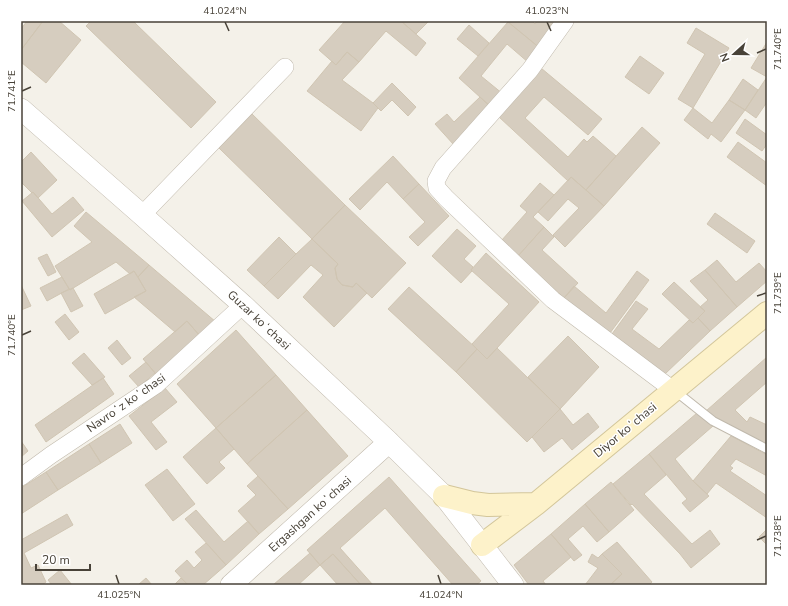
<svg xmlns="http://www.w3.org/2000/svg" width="788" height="606" font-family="'Nunito Sans',sans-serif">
  <rect width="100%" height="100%" fill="#f4f1e9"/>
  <!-- building -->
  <path fill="#d6cdbf" stroke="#d0c5b2" d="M 27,21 L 43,21 L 21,50 L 21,29 Z
    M 43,21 L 59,21 L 81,40 L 46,83 L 21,62 L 21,50 Z
    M 91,21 L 133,21 L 216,102 L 191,128 L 86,26 Z
    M 345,21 L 401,21 L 426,43 L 416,56 L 386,31 L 359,62 L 347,52 L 336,65 L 319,50 Z
    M 401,21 L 429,21 L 416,34 Z
    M 507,21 L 532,21 L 535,24 L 537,21 L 561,21 L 541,49 Z
    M 508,22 L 541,49 L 529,63 L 507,44 L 481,76 L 503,94 L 492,108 L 459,78 Z
    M 469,25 L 489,43 L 478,56 L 457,39 Z
    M 696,28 L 729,48 L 693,108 L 678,99 L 705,54 L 687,43 Z
    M 767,42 L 767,77 L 751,68 Z
    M 347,52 L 359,62 L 342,80 L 373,103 L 378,108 L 361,131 L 307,91 L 332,61 L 336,65 Z
    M 640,56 L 664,73 L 649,94 L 625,77 Z
    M 541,68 L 602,119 L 588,135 L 544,97 L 525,118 L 568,157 L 584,139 L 587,142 L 593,136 L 616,156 L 586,190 L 571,177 L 568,181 L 499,117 Z
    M 767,77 L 767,102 L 756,118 L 745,110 Z
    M 743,79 L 758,90 L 745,110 L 729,100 Z
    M 392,83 L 416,107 L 408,116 L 392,100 L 381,111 L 373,103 Z
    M 480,97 L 492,108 L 454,145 L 435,124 L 447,114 L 454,122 Z
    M 729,100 L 745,110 L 721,142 L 711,134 L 708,139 L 684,120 L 693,108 L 712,123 Z
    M 252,114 L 345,205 L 312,239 L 219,148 Z
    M 745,119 L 767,135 L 767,144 L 762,151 L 736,133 Z
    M 642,127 L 660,143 L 604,206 L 586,190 Z
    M 738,142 L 767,163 L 767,186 L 727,157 Z
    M 31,152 L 57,180 L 38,198 L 33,192 L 32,193 L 21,182 L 21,162 Z
    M 393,156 L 419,184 L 403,199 L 387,182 L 360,210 L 349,199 Z
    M 571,177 L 604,206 L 565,247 L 553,235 L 579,208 L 568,199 L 548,221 L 538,212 Z
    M 540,183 L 554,195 L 533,217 L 544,227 L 518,256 L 501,241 L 527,212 L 520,206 Z
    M 419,184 L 449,216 L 418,246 L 409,237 L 425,222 L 403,199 Z
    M 33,192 L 52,214 L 73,197 L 84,210 L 52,237 L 22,201 Z
    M 345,205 L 406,263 L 372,298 L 356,283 L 353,287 L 342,285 L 337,279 L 335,268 L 338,264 L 312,239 Z
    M 86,212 L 149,265 L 138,277 L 134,271 L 130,274 L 116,262 L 70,290 L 55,266 L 92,242 L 74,226 Z
    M 715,213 L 755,241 L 747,253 L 707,224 Z
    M 544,227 L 554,237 L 542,250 L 578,283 L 564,298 L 518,256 Z
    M 457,229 L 476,246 L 464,259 L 473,267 L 471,270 L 472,271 L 461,283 L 432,256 Z
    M 279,237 L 296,254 L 264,286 L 247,270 Z
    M 312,239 L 338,264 L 335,268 L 337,279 L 342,285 L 353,287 L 356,283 L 367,293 L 334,327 L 303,297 L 323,275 L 311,265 L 278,299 L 264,286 L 296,254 Z
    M 486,253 L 539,302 L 487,359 L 472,344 L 509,304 L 471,270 Z
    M 47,254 L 56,272 L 48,276 L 38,258 Z
    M 717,260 L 736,282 L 759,263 L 767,272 L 767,281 L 737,307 L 705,270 Z
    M 149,265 L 216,322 L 200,336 L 187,321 L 175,332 L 134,297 L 146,291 L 138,277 Z
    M 705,270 L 737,307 L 710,331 L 698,318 L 705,311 L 700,307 L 708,300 L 690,281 Z
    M 134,271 L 146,291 L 105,314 L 94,294 Z
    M 637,271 L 649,280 L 610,333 L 564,298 L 574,286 L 606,313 Z
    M 62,277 L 69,289 L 47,301 L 40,288 Z
    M 674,282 L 705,311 L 693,323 L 662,294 Z
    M 21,285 L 31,306 L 21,310 Z
    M 409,287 L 477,349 L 456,372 L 388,309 Z
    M 73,288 L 83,306 L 71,312 L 61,293 Z
    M 636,301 L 648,309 L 632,329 L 659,349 L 689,320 L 693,323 L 698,318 L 710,331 L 665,374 L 612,334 Z
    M 65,314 L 79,332 L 69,340 L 55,322 Z
    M 187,321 L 200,336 L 156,374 L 143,359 Z
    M 236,330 L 276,375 L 216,428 L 177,384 Z
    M 568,336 L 599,367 L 560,409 L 528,377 Z
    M 117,340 L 131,358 L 122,365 L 108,348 Z
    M 497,348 L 560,409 L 527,442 L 456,372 L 477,349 L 487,359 Z
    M 84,353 L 105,377 L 92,385 L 72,363 Z
    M 767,357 L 767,382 L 735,410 L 747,422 L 750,417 L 767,425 L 767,444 L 728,427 L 706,411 Z
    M 146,362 L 155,373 L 139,387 L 129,376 Z
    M 276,375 L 307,410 L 247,464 L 216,428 Z
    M 103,378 L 114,394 L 46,442 L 35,425 Z
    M 165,388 L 177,402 L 151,422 L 167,442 L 156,450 L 129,416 Z
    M 560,409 L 573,425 L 588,413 L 599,427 L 572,450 L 562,438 L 544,452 L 532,437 Z
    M 307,410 L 348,456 L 288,509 L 247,464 Z
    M 697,413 L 713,426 L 675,459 L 693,481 L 709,496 L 690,512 L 682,503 L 687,499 L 649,454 Z
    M 120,424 L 132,443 L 101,463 L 89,444 Z
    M 216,428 L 234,449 L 219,462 L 225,468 L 207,484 L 183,457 Z
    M 731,436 L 767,455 L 767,476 L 736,459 L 730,466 L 733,468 L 730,471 L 767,496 L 767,518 L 716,483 L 707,494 L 693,481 Z
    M 21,441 L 28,451 L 21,457 Z
    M 89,444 L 101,463 L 58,490 L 46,472 Z
    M 649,454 L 666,475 L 644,494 L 692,544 L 710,530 L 720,544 L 691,568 L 680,554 L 632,504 L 631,505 L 613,484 Z
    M 167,469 L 195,504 L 173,521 L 145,485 Z
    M 46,472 L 58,490 L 21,514 L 21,488 Z
    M 258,476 L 288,509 L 259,534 L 238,511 L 256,495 L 247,486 Z
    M 389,477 L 481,581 L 476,585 L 453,585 L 385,508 L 340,548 L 373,585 L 361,585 L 333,554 L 320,565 L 307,550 Z
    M 611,482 L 634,510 L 609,532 L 585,504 Z
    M 585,504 L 609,532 L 597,542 L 583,526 L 568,539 L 582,555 L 574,561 L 551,534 Z
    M 196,510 L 224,542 L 248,521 L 259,534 L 226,565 L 185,519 Z
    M 67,514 L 73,525 L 24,553 L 31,568 L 38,565 L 46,582 L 42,585 L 23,585 L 21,582 L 21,540 Z
    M 767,529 L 767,545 L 759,537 Z
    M 551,534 L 571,557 L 543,581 L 546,585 L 529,585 L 514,565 Z
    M 617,542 L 652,582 L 649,585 L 610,585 L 622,574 L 602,554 Z
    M 206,543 L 226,565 L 203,585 L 188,585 L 175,571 L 187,560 L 194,568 L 202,560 L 195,552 Z
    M 310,553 L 320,565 L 298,585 L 273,585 Z
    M 333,554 L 361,585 L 338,585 L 320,565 Z
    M 592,554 L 598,558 L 602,554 L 622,574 L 610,585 L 585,585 L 598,568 L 588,562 Z
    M 60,570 L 72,585 L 52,585 L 48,580 Z
    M 146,578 L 152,585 L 138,585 Z
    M 181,578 L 188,585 L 174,585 Z"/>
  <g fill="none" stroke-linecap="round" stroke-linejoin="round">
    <!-- service casing -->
    <g stroke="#c0b9ac" stroke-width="10">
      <path id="service" d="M 674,390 L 713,421 L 767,449"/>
    </g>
    <!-- minor casing -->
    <g stroke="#c0b9ac" stroke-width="18">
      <path id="minor" d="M 565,21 L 530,70 L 443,168 L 436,181 L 437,188 L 446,198 L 553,300 L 673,390
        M 142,215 L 285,67
        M 21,477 L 51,455 L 156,385 L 243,305"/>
    </g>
    <!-- tertiary casing -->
    <g stroke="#c0b9ac" stroke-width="22">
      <path id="tertiary" d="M 21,109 L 142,215 L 243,305 L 389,442 L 444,496 L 482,545 L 513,585
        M 231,585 L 389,442"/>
    </g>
    <!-- secondary casing -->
    <g stroke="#d3c69a" stroke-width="24">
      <path id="secondary" d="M 444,496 L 472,503 L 488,505 L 536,504
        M 482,545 L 536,504 L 767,313"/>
    </g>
    <!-- service -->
    <use href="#service" stroke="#fff" stroke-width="8"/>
    <!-- minor -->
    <use href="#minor" stroke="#fff" stroke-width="17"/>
    <!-- tertiary -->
    <use href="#tertiary" stroke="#fff" stroke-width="21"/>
    <!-- secondary -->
    <use href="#secondary" stroke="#fdf2ca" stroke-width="22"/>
  </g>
  <!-- ticks -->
  <path fill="none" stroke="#484238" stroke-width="1.5" d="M 225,22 L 229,31M 547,22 L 551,31M 757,53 L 766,49M 22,91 L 31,87M 757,296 L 766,293M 22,335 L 31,331M 757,540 L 766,536M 116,575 L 119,584M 438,575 L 441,584"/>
  <g text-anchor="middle" stroke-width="3" stroke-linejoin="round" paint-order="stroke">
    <!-- street labels -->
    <g font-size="12" fill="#484238" stroke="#fff">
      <text transform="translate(259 320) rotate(43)" y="4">Guzar koʻchasi</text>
      <text transform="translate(126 403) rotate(-35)" y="4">Navroʻz koʻchasi</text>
      <text transform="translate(625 430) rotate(-40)" y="4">Diyor koʻchasi</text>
      <text transform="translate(310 514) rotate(-42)" y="4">Ergashgan koʻchasi</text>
    </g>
  </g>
  <!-- border -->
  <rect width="788" height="606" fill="none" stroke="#ffffff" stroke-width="44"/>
  <!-- north arrow -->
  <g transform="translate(734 54) rotate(249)" stroke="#ffffff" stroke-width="3" paint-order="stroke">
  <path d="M0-3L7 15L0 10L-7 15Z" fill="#484238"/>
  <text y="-6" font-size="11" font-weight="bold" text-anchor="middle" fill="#484238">N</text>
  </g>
  <!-- scale -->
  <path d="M36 564v6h54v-6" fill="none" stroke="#484238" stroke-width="2"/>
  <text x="42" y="564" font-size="12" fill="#484238" stroke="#ffffff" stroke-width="3" paint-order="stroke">20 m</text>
  <rect x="22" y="22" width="744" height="562" fill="none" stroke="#484238" stroke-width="1.5"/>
  <g font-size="10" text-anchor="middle" fill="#484238">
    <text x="225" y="14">41.024°N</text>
    <text x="547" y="14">41.023°N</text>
    <text transform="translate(777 49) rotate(-90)" y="4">71.740°E</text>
    <text transform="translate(11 91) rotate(-90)" y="4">71.741°E</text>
    <text transform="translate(777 293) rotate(-90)" y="4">71.739°E</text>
    <text transform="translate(11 335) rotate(-90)" y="4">71.740°E</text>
    <text transform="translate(777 536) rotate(-90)" y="4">71.738°E</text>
    <text x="119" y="598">41.025°N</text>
    <text x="441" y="598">41.024°N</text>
  </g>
</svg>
